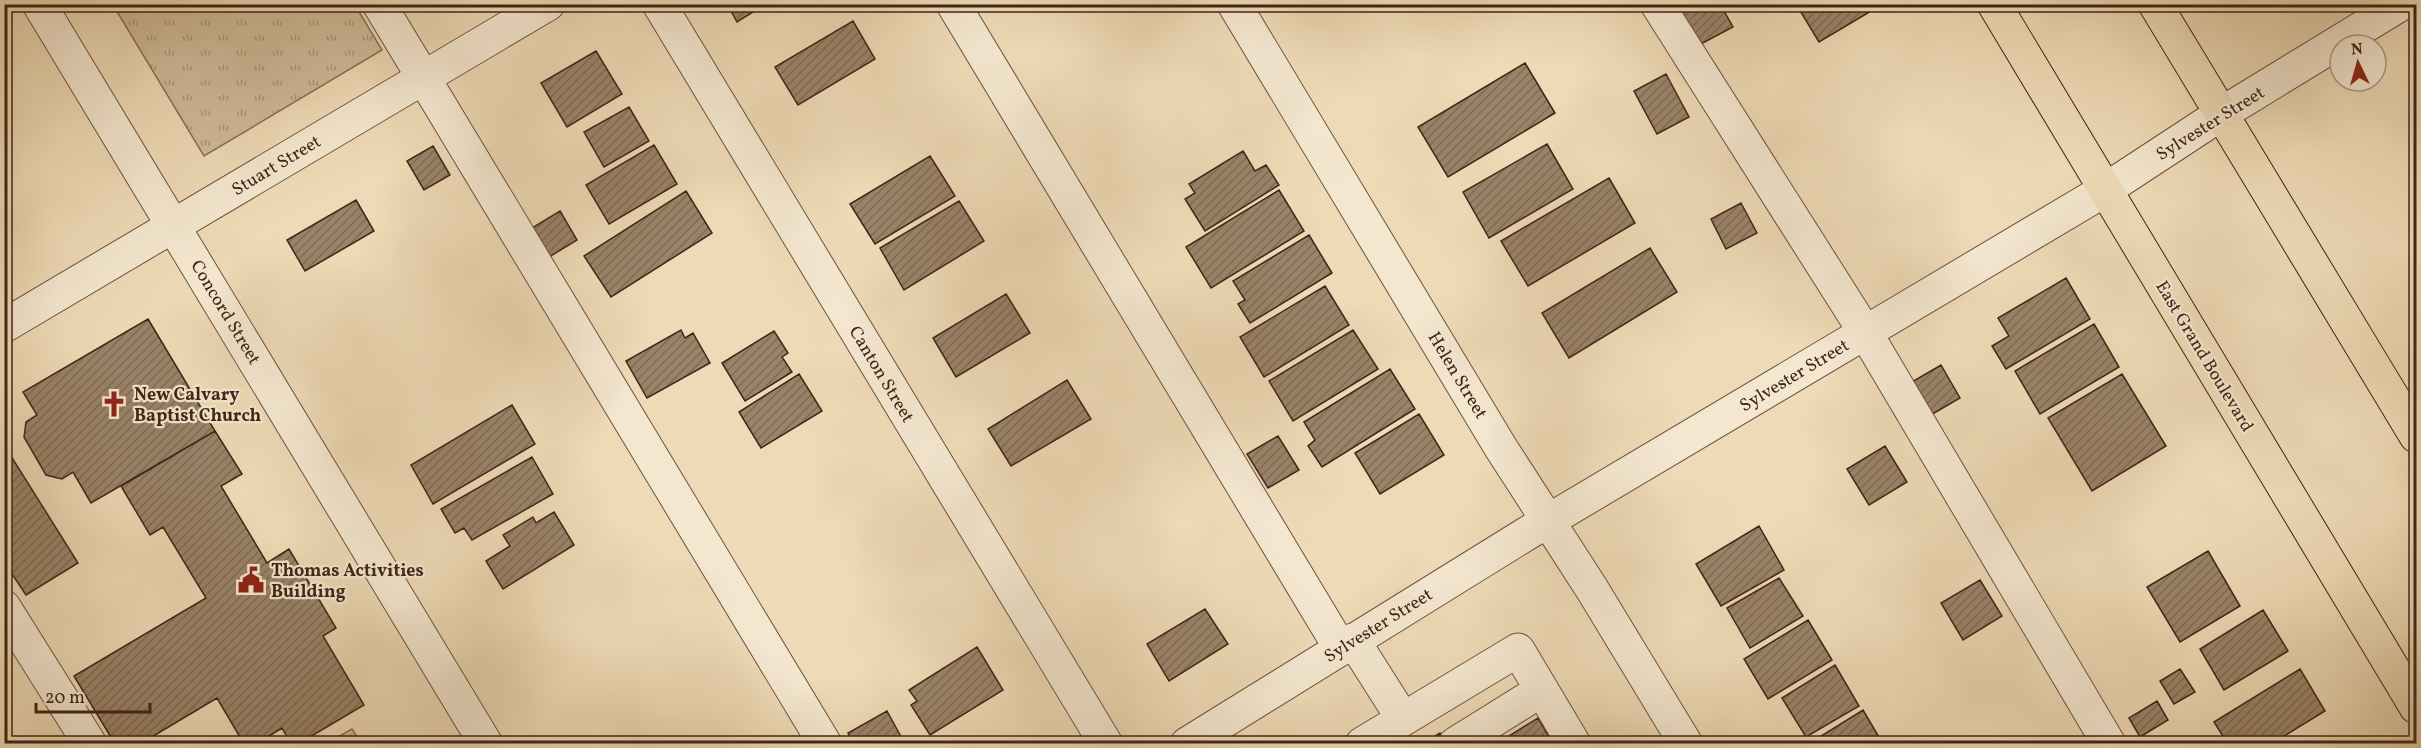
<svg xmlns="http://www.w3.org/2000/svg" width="2421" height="748" font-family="Vollkorn,serif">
  <defs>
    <pattern id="grass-tufts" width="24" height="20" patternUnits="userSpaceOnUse" patternTransform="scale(1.5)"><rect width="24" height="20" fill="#d0bb9b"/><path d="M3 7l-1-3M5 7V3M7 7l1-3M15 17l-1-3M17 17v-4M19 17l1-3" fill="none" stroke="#aa987d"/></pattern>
    <pattern id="park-dots" width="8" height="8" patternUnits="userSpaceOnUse" patternTransform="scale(1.5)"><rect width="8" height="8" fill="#d0bb9b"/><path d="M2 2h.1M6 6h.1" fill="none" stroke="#aa987d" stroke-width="1.8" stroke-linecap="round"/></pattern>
    <pattern id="building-hatch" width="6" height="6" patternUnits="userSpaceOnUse" patternTransform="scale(1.5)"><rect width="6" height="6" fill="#9a8369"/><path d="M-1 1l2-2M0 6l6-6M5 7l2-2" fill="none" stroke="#7f6b55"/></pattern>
  </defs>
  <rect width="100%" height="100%" fill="#eedab6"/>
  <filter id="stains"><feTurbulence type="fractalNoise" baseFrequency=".00333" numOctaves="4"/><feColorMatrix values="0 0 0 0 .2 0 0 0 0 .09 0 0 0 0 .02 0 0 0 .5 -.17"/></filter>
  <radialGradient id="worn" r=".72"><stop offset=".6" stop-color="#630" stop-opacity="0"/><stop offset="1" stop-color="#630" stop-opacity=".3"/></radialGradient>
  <!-- grass -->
  <path fill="url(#grass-tufts)" stroke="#887058" stroke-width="1.5" d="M 113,5 L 355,5 L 382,50 L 204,156 Z"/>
  <!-- park -->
  <path fill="url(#park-dots)" stroke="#887058" stroke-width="1.5" d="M 352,729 L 361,743 L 327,743 Z"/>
  <!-- building -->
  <path fill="url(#building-hatch)" stroke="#402516" stroke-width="1.5" d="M 727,4 L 766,4 L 737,22 Z
    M 1689,4 L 1720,4 L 1733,27 L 1699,45 L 1679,10 Z
    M 1796,4 L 1883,4 L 1819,42 Z
    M 853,21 L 875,59 L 798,105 L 775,67 Z
    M 596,51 L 622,94 L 567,127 L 541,83 Z
    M 1525,63 L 1555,113 L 1448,177 L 1418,127 Z
    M 1666,74 L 1689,117 L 1657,134 L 1634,91 Z
    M 629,107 L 649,141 L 604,167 L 584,132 Z
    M 1547,144 L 1573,189 L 1489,238 L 1463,192 Z
    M 654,145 L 677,184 L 609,224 L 586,185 Z
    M 433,146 L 450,175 L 424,190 L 407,161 Z
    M 1243,151 L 1255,171 L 1266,165 L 1279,185 L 1205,231 L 1185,199 L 1195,193 L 1189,184 Z
    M 930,156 L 955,196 L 875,244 L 850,204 Z
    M 1609,178 L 1635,223 L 1528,286 L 1501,241 Z
    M 1279,190 L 1304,231 L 1211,288 L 1186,247 Z
    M 686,191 L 712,233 L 611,297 L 584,256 Z
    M 356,200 L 374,231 L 305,271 L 287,240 Z
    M 959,201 L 984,241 L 904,290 L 880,248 Z
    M 1741,203 L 1757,233 L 1726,249 L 1711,219 Z
    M 560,211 L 577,240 L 549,257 L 532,228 Z
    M 1309,235 L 1332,273 L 1250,323 L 1238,304 L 1245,300 L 1233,281 Z
    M 1650,248 L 1677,292 L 1569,358 L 1542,313 Z
    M 2066,278 L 2090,319 L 2006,369 L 1992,346 L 2009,336 L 1998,318 Z
    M 1325,286 L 1349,325 L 1264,377 L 1240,337 Z
    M 1006,294 L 1030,333 L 956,377 L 933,338 Z
    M 148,319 L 215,431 L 91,503 L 73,472 L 62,479 L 46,475 L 24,437 L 26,422 L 37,415 L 23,392 Z
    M 2094,324 L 2119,367 L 2040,414 L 2015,371 Z
    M 681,330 L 685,338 L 693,333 L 710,363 L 647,398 L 626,361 Z
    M 1353,330 L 1378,369 L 1293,421 L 1269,381 Z
    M 774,331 L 788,353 L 782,357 L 792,372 L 745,401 L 722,363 Z
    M 1941,365 L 1960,398 L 1924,419 L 1905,386 Z
    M 1390,369 L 1415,409 L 1322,467 L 1308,446 L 1315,440 L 1304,422 Z
    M 799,374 L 822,411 L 761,448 L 739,412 Z
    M 2122,374 L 2166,446 L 2092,491 L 2048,418 Z
    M 1067,380 L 1091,419 L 1011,466 L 988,429 Z
    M 512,405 L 535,444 L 433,504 L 411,465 Z
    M 1419,414 L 1444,455 L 1380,494 L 1355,453 Z
    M 215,431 L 242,474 L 221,486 L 267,563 L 289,549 L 336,628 L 323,636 L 364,705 L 298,744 L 291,744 L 282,728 L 256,744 L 244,744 L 217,698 L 140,744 L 115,744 L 74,676 L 206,598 L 163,527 L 150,535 L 121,486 Z
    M 1278,436 L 1299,470 L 1268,488 L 1247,454 Z
    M 4,445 L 78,563 L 26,595 L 4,562 Z
    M 1885,446 L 1907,482 L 1869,505 L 1847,469 Z
    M 532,457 L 553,494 L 472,540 L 464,528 L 455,533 L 441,509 Z
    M 554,512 L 574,545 L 503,589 L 486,561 L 510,546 L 503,535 L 533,517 L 536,523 Z
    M 1759,526 L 1784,570 L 1721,606 L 1696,564 Z
    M 2208,551 L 2240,606 L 2180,642 L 2147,587 Z
    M 1779,578 L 1803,616 L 1750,648 L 1727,608 Z
    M 1980,580 L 2002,616 L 1963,640 L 1941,603 Z
    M 1205,609 L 1228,644 L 1169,681 L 1147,644 Z
    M 2263,610 L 2288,651 L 2224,690 L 2200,649 Z
    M 1808,620 L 1832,660 L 1768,699 L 1744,659 Z
    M 977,647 L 1003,690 L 930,735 L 911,705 L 917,701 L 909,690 Z
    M 1835,665 L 1859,706 L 1806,737 L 1782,698 Z
    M 2180,669 L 2195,692 L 2174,704 L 2160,681 Z
    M 2300,669 L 2325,711 L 2281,738 L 2284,744 L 2228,744 L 2214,722 Z
    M 2157,701 L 2168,720 L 2140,737 L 2129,718 Z
    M 1863,710 L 1883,744 L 1810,744 L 1810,743 Z
    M 887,711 L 905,744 L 854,744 L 848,733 Z
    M 1538,718 L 1553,744 L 1496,744 Z
    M 1440,733 L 1447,744 L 1422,744 Z"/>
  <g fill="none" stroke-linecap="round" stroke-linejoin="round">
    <!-- minor casing -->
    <g stroke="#6c523e" stroke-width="35">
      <path id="minor" d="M 39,4 L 486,744
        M 379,4 L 825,744
        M 659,4 L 1106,744
        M 953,4 L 1341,649
        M 1234,4 L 1501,448 L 1592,589 L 1686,744
        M 1657,4 L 1865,332 L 2109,744
        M 4,326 L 548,4
        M 4,607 L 90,744
        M 1353,640 L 1403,719
        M 1187,744 L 1526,534 L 2105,190 L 2221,114 L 2401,4
        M 1362,744 L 1518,650 L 1574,744
        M 1455,744 L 1542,690"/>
    </g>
    <!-- major casing -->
    <g stroke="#402516" stroke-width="35">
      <path id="major" d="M 1994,4 L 2416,707
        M 2155,4 L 2416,436"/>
    </g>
    <!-- minor -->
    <use href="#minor" stroke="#f4e7d0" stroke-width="33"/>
    <!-- major -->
    <use href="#major" stroke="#eedab6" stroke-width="33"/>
  </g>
  <!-- icons -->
  <defs>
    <g id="church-bare" transform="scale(2.07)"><path d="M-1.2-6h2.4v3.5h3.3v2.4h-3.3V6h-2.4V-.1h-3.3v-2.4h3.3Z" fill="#8f2418" stroke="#f4e7d0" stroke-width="2.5" paint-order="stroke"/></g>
    <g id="civic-bare" transform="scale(2.07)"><path d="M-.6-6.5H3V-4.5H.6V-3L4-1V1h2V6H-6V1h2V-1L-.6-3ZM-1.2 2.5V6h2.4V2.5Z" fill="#8f2418" stroke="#f4e7d0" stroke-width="2.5" paint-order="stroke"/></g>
  </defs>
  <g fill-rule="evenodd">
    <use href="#church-bare" x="114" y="404"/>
    <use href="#civic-bare" x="251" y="580"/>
  </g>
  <g text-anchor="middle" stroke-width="4.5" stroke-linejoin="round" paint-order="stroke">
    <!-- street labels -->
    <g font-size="18" fill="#402516" stroke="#f4e7d0">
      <text transform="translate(2210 123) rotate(-32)" y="6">Sylvester Street</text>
      <text transform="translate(276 165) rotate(-31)" y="6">Stuart Street</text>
      <text transform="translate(226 312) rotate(59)" y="6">Concord Street</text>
      <text transform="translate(2205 356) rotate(59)" y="6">East Grand Boulevard</text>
      <text transform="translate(882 374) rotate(59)" y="6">Canton Street</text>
      <text transform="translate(1458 375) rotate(59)" y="6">Helen Street</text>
      <text transform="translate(1794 375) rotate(-31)" y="6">Sylvester Street</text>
      <text transform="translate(1378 625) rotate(-32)" y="6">Sylvester Street</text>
    </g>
    <!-- poi labels -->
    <g font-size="18" font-weight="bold" fill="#402516" stroke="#f4e7d0" text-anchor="start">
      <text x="134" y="400">New Calvary<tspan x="134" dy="21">Baptist Church</tspan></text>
      <text x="271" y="576">Thomas Activities<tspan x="271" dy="21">Building</tspan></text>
    </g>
  </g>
  <!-- margin -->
  <rect width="2421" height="748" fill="none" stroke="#eedab6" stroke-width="24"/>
  <rect x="6" y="6" width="2409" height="736" fill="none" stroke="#402516" stroke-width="3"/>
  <rect x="12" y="12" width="2397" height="724" fill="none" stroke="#402516" stroke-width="1.5"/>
  <!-- north arrow -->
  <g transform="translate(2358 63) rotate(355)"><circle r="28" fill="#f4e7d0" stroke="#ac9986" stroke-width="1.5"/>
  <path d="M0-4.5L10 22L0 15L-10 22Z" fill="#8f2418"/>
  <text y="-9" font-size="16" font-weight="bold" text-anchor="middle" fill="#402516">N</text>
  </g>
  <!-- scale -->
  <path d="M36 703v9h114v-9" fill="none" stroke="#402516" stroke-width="3"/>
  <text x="45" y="703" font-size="18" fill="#402516" stroke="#f4e7d0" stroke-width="4.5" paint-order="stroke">20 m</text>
  <rect width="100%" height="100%" filter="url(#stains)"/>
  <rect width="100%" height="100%" fill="url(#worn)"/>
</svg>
